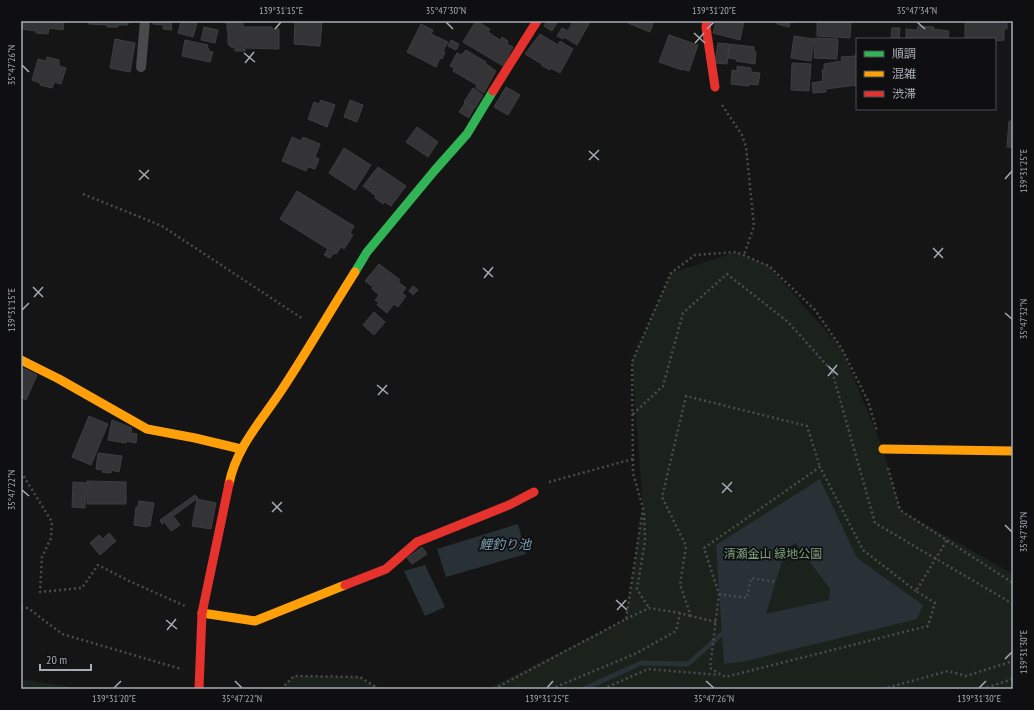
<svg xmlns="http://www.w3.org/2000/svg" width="1034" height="710" font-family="'PT Sans Narrow','Noto Sans JP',sans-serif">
  <rect width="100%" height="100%" fill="#151515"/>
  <!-- green -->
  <path fill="#1b221c" d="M 736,252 L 769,266 L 842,349 L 883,449 L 900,510 L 1013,574 L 1013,689 L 488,689 L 626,619 L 643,508 L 632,362 L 671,273 Z
    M 294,676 L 360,677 L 379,689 L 281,689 Z
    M 21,679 L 83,689 L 21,689 Z"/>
  <!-- water -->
  <path fill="#283136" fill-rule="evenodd" d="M 820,479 L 857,558 L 923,605 L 917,619 L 742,662 L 724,664 L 716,545 ZM 796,543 L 830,589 L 829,600 L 766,614 L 786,548 Z
    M 518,524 L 526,554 L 446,577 L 437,549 Z
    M 425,565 L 445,607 L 425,616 L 404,571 Z"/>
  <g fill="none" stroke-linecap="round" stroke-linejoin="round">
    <!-- stream -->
    <path stroke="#283136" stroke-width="5" d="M 584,689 L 641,663 L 688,664 L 722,634"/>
  </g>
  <!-- building -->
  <path fill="#343436" stroke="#3d3e41" d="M 21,21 L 64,21 L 63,30 L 49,28 L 48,34 L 36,33 L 36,31 L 21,29 Z
    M 89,21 L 128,21 L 128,25 L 118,25 L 118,27 L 107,27 L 107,25 L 89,24 Z
    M 153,21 L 171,21 L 172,30 L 163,29 L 163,25 L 153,24 Z
    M 181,21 L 188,21 L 197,23 L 193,37 L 178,33 Z
    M 225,21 L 243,21 L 243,27 L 272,27 L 272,29 L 279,29 L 279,49 L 245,48 L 245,51 L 235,51 L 235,48 L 231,47 L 228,44 L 228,31 L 227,30 L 227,23 L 225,23 Z
    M 295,21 L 322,21 L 320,46 L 294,44 Z
    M 476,21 L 490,29 L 488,32 L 500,40 L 502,37 L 508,41 L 507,44 L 513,47 L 503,66 L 463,42 Z
    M 547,21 L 558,21 L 552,31 L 544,26 Z
    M 573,21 L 590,22 L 577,45 L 564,37 L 563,39 L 557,36 L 562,28 L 568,31 Z
    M 629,21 L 654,21 L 650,32 L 628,23 Z
    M 716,21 L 744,21 L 740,40 L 713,33 Z
    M 771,21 L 794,21 L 793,23 L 790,22 L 789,27 L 777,24 L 777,23 Z
    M 817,21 L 851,21 L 850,38 L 817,36 Z
    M 965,21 L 1007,21 L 1007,29 L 1004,29 L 1004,40 L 995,41 L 995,39 L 965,39 Z
    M 421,24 L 433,30 L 431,34 L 448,42 L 443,51 L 445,52 L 442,59 L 440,58 L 436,67 L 407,52 Z
    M 918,26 L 934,27 L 933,29 L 949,31 L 948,39 L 906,39 L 906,29 L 917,30 Z
    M 204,27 L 218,30 L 215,43 L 201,40 Z
    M 892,28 L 900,28 L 899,39 L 891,39 Z
    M 540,34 L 558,45 L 560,41 L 573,49 L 560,73 L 551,68 L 550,70 L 541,65 L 542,64 L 525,54 Z
    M 669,35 L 698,45 L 689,71 L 682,69 L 682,70 L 659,62 Z
    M 794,36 L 814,39 L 811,61 L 791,58 Z
    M 815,38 L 838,39 L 837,59 L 814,58 Z
    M 115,39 L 135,43 L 130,72 L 110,68 Z
    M 185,40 L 208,45 L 207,48 L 209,49 L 208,51 L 213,52 L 210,62 L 182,56 Z
    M 451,40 L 459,44 L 456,50 L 448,46 Z
    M 718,43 L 729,44 L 727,64 L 715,63 Z
    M 730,44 L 754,47 L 754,51 L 756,52 L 755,64 L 736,61 L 736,59 L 728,58 Z
    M 466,50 L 486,62 L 485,63 L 496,71 L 484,93 L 476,88 L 477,85 L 453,71 L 454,68 L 450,66 L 457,53 L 461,55 Z
    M 856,53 L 857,53 L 857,85 L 826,89 L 826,92 L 813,93 L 812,83 L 823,81 L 822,70 L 824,70 L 824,64 L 842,61 L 841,57 L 856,56 Z
    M 47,57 L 59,60 L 59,66 L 66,68 L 61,84 L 54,82 L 52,88 L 40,85 L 40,83 L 32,80 L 38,59 L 46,61 Z
    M 792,63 L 811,64 L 809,91 L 791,90 Z
    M 737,66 L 751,68 L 751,72 L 760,73 L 758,85 L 749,84 L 749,86 L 731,84 L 732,70 L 737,71 Z
    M 506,87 L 520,95 L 508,115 L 494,107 Z
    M 473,88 L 483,95 L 475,108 L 464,102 Z
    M 321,100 L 335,105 L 327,127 L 308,119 L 314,102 L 319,104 Z
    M 350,100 L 363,105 L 357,122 L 344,117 Z
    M 465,103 L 474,108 L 469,118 L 459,112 Z
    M 1009,121 L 1013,121 L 1013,147 L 1007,147 Z
    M 417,127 L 438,142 L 428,157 L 406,142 Z
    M 292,137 L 301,141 L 303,137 L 320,144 L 315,157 L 319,159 L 315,169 L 308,167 L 306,171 L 282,161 Z
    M 344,148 L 371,165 L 355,190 L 329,173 Z
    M 378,167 L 406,186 L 391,206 L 385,202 L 383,204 L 375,198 L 376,196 L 363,186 Z
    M 297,191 L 354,226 L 350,233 L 353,235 L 344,249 L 341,247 L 336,254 L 334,253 L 330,258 L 324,255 L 328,249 L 280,219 Z
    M 379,264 L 400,280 L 398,282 L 406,288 L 402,293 L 406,296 L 398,307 L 394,304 L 387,313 L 377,305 L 379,302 L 375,300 L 379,295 L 372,289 L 373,287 L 365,281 Z
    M 413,286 L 418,290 L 413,295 L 409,291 Z
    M 374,312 L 385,322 L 374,335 L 363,325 Z
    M 21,367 L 37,375 L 26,400 L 21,397 Z
    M 89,416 L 108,424 L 91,465 L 72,457 Z
    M 112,420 L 132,428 L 131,433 L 137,434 L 136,443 L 126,441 L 126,443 L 108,440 Z
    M 98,453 L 122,456 L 119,472 L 111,470 L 111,473 L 102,472 L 103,470 L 96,469 Z
    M 87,481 L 126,482 L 126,504 L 87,504 Z
    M 73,482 L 86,483 L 85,508 L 72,507 Z
    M 195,495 L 198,498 L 162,524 L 160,520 Z
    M 197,499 L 216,503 L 211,529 L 192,526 Z
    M 139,501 L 154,503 L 150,526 L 147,526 L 147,527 L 134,525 L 136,507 L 138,507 Z
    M 174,517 L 180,525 L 171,531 L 165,523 Z
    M 109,533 L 116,541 L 100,555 L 90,543 L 99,535 L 103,539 Z
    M 422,547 L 427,554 L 412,564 L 407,558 Z"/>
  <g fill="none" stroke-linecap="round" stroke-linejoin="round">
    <!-- path -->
    <path stroke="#4b4c50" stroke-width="2.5" stroke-dasharray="2 3" stroke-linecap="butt" d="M 722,105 L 742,135 L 746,147 L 754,226 L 744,255
      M 83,194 L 162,226 L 303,319
      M 633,414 L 663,386 L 683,313 L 727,274 L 788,322 L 832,371 L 875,523 L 1013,604
      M 888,468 L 900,510 L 1013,583
      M 21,472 L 52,522 L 51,538 L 42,557 L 40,592 L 82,588 L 98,565 L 129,581 L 185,606
      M 549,482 L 633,459
      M 644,513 L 645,541 L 637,589 L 649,608
      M 916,591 L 863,550 L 820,467 L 704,548 L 719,594 L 710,668 L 725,677 L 928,626 L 935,603 L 916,591 L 947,540
      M 719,594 L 747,598 L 751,578 L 776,582
      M 21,608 L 28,608 L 62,634 L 181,669
      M 626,619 L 649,608 L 680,613
      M 716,622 L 691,616 L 680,585 L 686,546 L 662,497 L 686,396 L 807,426 L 820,467
      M 281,689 L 294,676 L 360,677 L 379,689
      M 494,689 L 626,619 L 643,508 L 633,473 L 632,362 L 671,273 L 695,255 L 736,252 L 769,266 L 815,310 L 842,349 L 868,401 L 877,431
      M 551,689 L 637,653 L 676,631 L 680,613 L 691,616
      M 603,689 L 648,669 L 719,675
      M 883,689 L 948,671 L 966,676 L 1013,661
      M 982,689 L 1013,679"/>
    <!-- lane -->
    <path stroke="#494a4e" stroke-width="10" d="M 141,67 L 145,21"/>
    <!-- fast -->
    <path stroke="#30b455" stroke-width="9" d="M 355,272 L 367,252 L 435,170 L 467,134 L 493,91"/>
    <!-- slow -->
    <path stroke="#ff9f0a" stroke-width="9" d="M 21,360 L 59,379 L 147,429 L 195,438 L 241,449
      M 883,449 L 1013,451
      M 229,484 C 236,448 261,421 281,391 C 307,352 330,311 355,272
      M 202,613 L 255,621 L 345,585"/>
    <!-- jam -->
    <path stroke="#e5322d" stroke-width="9" d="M 707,21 L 706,27 L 715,87
      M 493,91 L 537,21
      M 345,585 L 386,569 L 417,542 L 509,505 L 534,492
      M 199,689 L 202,613 L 229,484"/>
  </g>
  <!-- ticks -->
  <path fill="none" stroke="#a6acb6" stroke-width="1.5" d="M 446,22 L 453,29M 917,22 L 925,29M 275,29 L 281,22M 707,29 L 714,22M 694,33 L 705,43M 695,43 L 704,33M 244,53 L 255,62M 245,63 L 254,52M 22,65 L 29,72M 589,151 L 599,160M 589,160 L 599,150M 139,170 L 149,179M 1005,179 L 1012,171M 139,180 L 149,170M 933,248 L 943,258M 934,258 L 943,248M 483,268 L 493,277M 484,278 L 493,267M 33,287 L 43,297M 34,297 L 43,287M 22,310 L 29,303M 1005,313 L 1012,319M 828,366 L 838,375M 828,376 L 837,365M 377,385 L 388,394M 378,395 L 387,385M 722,483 L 732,492M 22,490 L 29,496M 722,493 L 732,482M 272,502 L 282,512M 272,512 L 282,502M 1005,525 L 1012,532M 616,600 L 627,610M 617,610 L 626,600M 166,620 L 177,629M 167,630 L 176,619M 1005,659 L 1012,652M 235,681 L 242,688M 706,681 L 714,688M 114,688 L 121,681M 547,688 L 553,681M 979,688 L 986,681"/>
  <g text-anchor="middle" stroke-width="3.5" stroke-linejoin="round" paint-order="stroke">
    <!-- park labels -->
    <g font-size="12" fill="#7da17d" stroke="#0f0f11">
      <text x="773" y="558">清瀬金山 緑地公園</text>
    </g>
    <!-- water labels -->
    <g font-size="13" font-style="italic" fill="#7c9db1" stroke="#0f0f11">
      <text x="505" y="549">鯉釣り池</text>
    </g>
  </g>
  <!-- border -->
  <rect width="1034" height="710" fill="none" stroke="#0f0f11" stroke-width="44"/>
  <!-- legend -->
  <rect x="856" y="38" width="140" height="72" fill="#0f0f11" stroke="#4b4e53"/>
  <rect x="864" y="51" width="20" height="6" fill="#30b455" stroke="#4b4e53"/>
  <text x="892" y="58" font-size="12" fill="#a6acb6">順調</text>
  <rect x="864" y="71" width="20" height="6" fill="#ff9f0a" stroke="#4b4e53"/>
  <text x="892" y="78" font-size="12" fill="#a6acb6">混雑</text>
  <rect x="864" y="91" width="20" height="6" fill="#e5322d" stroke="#4b4e53"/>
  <text x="892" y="98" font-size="12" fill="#a6acb6">渋滞</text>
  <!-- scale -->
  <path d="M40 664v6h51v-6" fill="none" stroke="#a6acb6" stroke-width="2"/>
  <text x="46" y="664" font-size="12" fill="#a6acb6" stroke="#0f0f11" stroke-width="3" paint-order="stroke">20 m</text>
  <rect x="22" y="22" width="990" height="666" fill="none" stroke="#a6acb6" stroke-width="1.5"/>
  <g font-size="10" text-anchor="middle" fill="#a6acb6">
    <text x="281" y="14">139°31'15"E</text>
    <text x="446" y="14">35°47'30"N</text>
    <text x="714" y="14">139°31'20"E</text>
    <text x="917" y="14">35°47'34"N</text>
    <text transform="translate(11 65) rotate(-90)" y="4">35°47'26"N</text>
    <text transform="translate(1023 171) rotate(-90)" y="4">139°31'25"E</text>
    <text transform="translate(11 310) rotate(-90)" y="4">139°31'15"E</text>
    <text transform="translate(1023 319) rotate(-90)" y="4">35°47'32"N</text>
    <text transform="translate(11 490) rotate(-90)" y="4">35°47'22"N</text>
    <text transform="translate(1023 532) rotate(-90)" y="4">35°47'30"N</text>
    <text transform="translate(1023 652) rotate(-90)" y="4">139°31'30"E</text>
    <text x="114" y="702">139°31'20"E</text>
    <text x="242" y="702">35°47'22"N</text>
    <text x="547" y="702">139°31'25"E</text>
    <text x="714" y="702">35°47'26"N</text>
    <text x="979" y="702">139°31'30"E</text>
  </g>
</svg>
